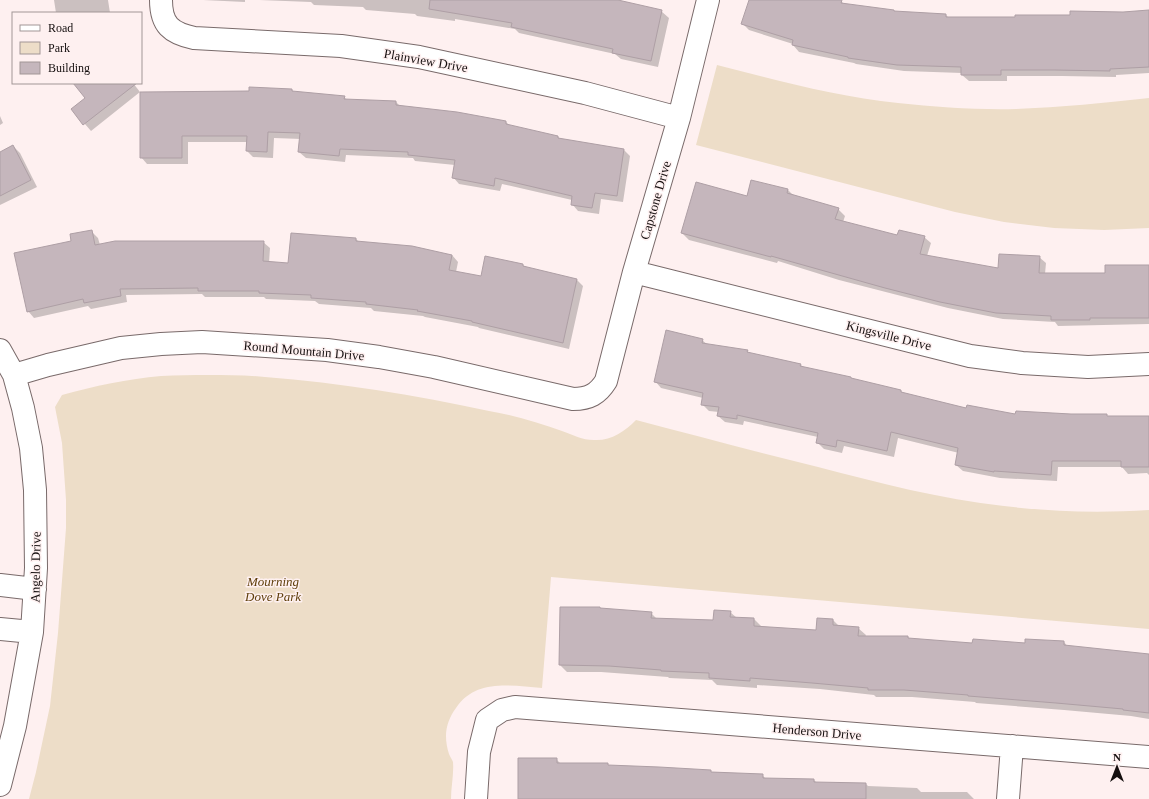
<svg xmlns="http://www.w3.org/2000/svg" width="1149" height="799" font-family="'Times New Roman',serif">
  <rect width="100%" height="100%" fill="#fef0f0"/>
  <!-- green -->
  <path fill="#edddc8" d="M 717,65 C 776,80 837,97 898,103 C 937,107 977,110 1016,109 C 1061,107 1105,103 1149,98 L 1149,228 L 1104,230 L 1054,228 L 1004,222 L 955,212 L 696,145 Z
    M 208,375 C 227,375 246,375 265,377 C 341,383 415,395 489,411 C 513,415 539,423 562,431 C 573,435 582,440 594,440 C 611,441 624,432 636,420 C 697,436 757,452 818,467 C 879,483 941,499 1004,506 C 1052,512 1101,513 1149,510 L 1149,629 L 551,577 L 542,688 C 512,686 476,678 456,708 C 450,716 446,726 446,736 C 446,742 447,748 449,754 C 450,757 452,759 453,762 C 454,774 451,787 451,799 L 29,799 L 36,772 L 50,706 L 58,633 L 66,528 L 66,500 L 62,443 L 55,407 L 62,395 C 94,386 128,379 161,376 C 177,375 192,375 208,375 Z"/>
  <!-- shadow -->
  <path fill="#0003" d="M 54,0 L 108,0 L 110,13 L 56,13 Z
    M 203,0 L 245,0 L 245,2 Z
    M 259,0 L 619,0 L 618,1 L 661,11 L 669,18 L 658,67 L 621,59 L 615,54 L 519,33 L 515,29 L 455,19 L 455,21 L 417,16 L 415,14 L 366,10 L 363,7 L 314,5 L 311,2 Z
    M 750,0 L 836,0 L 841,1 L 844,4 L 895,12 L 946,15 L 949,18 L 1016,18 L 1149,11 L 1149,73 L 1116,75 L 1116,77 L 1062,76 L 1007,76 L 1007,81 L 969,81 L 962,75 L 962,73 L 904,71 L 856,64 L 854,63 L 799,52 L 793,45 L 793,44 L 749,30 L 742,23 Z
    M 74,83 L 133,83 L 140,92 L 91,131 L 72,109 L 86,98 Z
    M 292,90 L 294,92 L 344,97 L 347,100 L 396,102 L 401,107 L 506,122 L 510,126 L 558,137 L 560,139 L 624,150 L 630,156 L 623,202 L 601,199 L 599,214 L 578,211 L 572,204 L 572,200 L 502,184 L 500,191 L 459,184 L 453,177 L 455,165 L 415,161 L 413,158 L 346,155 L 345,162 L 306,158 L 299,152 L 301,139 L 274,138 L 273,158 L 253,157 L 247,151 L 247,142 L 188,142 L 188,164 L 147,164 L 141,157 L 141,93 Z
    M 0,116 L 3,123 L 0,125 Z
    M 13,146 L 20,153 L 37,187 L 0,205 L 0,153 Z
    M 751,181 L 788,190 L 794,196 L 838,209 L 845,216 L 843,222 L 898,236 L 924,237 L 931,243 L 927,256 L 999,269 L 1039,257 L 1046,263 L 1045,274 L 1106,274 L 1149,266 L 1149,324 L 1058,326 L 1055,322 L 1003,319 L 948,308 L 839,280 L 778,261 L 777,263 L 689,240 L 682,233 L 747,197 Z
    M 91,231 L 98,238 L 100,245 L 263,242 L 270,248 L 269,263 L 289,264 L 356,239 L 359,242 L 452,255 L 458,262 L 456,272 L 482,277 L 523,265 L 526,268 L 577,280 L 583,286 L 569,349 L 479,328 L 478,327 L 425,317 L 423,316 L 374,311 L 371,308 L 319,304 L 315,301 L 266,299 L 264,297 L 205,297 L 202,294 L 126,295 L 127,302 L 91,309 L 88,306 L 34,318 L 28,311 L 72,242 Z
    M 702,340 L 708,345 L 747,351 L 750,354 L 800,364 L 804,368 L 901,391 L 904,394 L 967,409 L 1016,415 L 1149,417 L 1149,475 L 1147,473 L 1128,474 L 1122,467 L 1058,467 L 1057,481 L 1000,478 L 963,471 L 956,465 L 959,453 L 898,438 L 894,457 L 844,446 L 842,453 L 824,449 L 817,442 L 818,437 L 744,421 L 743,425 L 725,422 L 718,416 L 719,412 L 709,411 L 702,404 L 703,398 L 661,388 L 655,381 Z
    M 730,612 L 737,618 L 754,619 L 762,627 L 817,631 L 833,620 L 839,626 L 858,628 L 866,635 L 865,637 L 908,637 L 910,639 L 973,644 L 1064,642 L 1068,647 L 1149,655 L 1149,719 L 1131,716 L 1064,710 L 976,703 L 975,702 L 912,697 L 876,697 L 874,695 L 820,689 L 757,685 L 757,688 L 717,685 L 712,680 L 669,678 L 668,677 L 601,672 L 567,672 L 560,665 L 651,613 L 657,619 L 714,621 Z
    M 556,759 L 561,764 L 607,764 L 610,766 L 762,775 L 766,779 L 814,780 L 817,783 L 866,784 L 868,786 L 917,788 L 921,792 L 967,792 L 974,799 L 519,799 Z"/>
  <!-- building -->
  <path fill="#c5b6bc" stroke="#ae9fa5" d="M 430,0 L 618,0 L 662,10 L 651,61 L 612,53 L 613,49 L 511,27 L 512,23 L 429,9 Z
    M 749,0 L 842,0 L 841,3 L 894,10 L 894,11 L 946,14 L 946,17 L 1015,17 L 1015,15 L 1070,15 L 1070,11 L 1123,12 L 1149,10 L 1149,67 L 1110,69 L 1110,71 L 1055,70 L 1001,70 L 1001,75 L 961,75 L 961,67 L 897,65 L 848,58 L 848,57 L 792,45 L 793,40 L 741,24 Z
    M 73,83 L 137,83 L 83,125 L 71,109 L 85,98 Z
    M 249,87 L 292,89 L 292,91 L 345,96 L 344,99 L 396,101 L 396,105 L 457,112 L 506,121 L 506,124 L 558,136 L 558,138 L 624,149 L 617,196 L 595,193 L 592,208 L 571,205 L 572,196 L 495,178 L 494,186 L 452,178 L 455,160 L 408,155 L 408,152 L 340,149 L 339,156 L 298,152 L 300,133 L 268,132 L 267,152 L 246,151 L 247,136 L 182,136 L 182,158 L 140,158 L 140,92 L 249,91 Z
    M 13,145 L 31,180 L 0,196 L 0,152 Z
    M 751,180 L 788,189 L 787,193 L 839,208 L 835,219 L 897,235 L 899,230 L 925,236 L 920,254 L 998,268 L 999,254 L 1040,256 L 1039,273 L 1105,273 L 1105,265 L 1149,265 L 1149,318 L 1090,318 L 1090,320 L 1051,320 L 1051,316 L 996,313 L 940,302 L 885,288 L 771,256 L 771,257 L 681,233 L 696,182 L 747,196 Z
    M 92,230 L 95,245 L 115,241 L 264,241 L 263,261 L 288,263 L 291,233 L 356,238 L 356,241 L 412,246 L 452,255 L 449,270 L 481,276 L 485,256 L 523,264 L 523,266 L 577,279 L 563,343 L 472,322 L 472,321 L 417,311 L 418,310 L 366,304 L 366,302 L 311,298 L 311,295 L 259,293 L 259,291 L 198,291 L 198,288 L 120,289 L 121,296 L 84,303 L 83,299 L 27,312 L 14,253 L 71,241 L 70,234 Z
    M 666,330 L 703,339 L 702,343 L 748,350 L 747,352 L 801,364 L 800,366 L 851,377 L 851,378 L 901,390 L 901,392 L 966,408 L 967,405 L 1015,414 L 1016,411 L 1071,414 L 1107,414 L 1107,416 L 1149,416 L 1149,467 L 1121,467 L 1121,461 L 1052,461 L 1051,475 L 994,471 L 994,472 L 955,465 L 958,448 L 891,432 L 887,451 L 837,440 L 836,447 L 816,443 L 818,433 L 737,415 L 737,419 L 717,416 L 719,407 L 701,405 L 703,393 L 654,382 Z
    M 560,607 L 600,607 L 600,608 L 652,612 L 651,618 L 713,620 L 714,610 L 731,611 L 730,617 L 754,618 L 754,626 L 816,630 L 817,618 L 833,619 L 833,625 L 859,627 L 858,636 L 908,636 L 908,638 L 972,643 L 973,639 L 1025,643 L 1025,639 L 1064,641 L 1064,645 L 1149,654 L 1149,713 L 1123,710 L 1123,709 L 1056,703 L 968,696 L 968,695 L 904,690 L 868,690 L 868,688 L 812,683 L 750,678 L 750,681 L 709,678 L 709,673 L 661,671 L 661,670 L 609,666 L 559,665 Z
    M 518,758 L 557,758 L 557,763 L 608,763 L 608,765 L 659,767 L 711,770 L 711,772 L 763,774 L 763,778 L 814,779 L 814,782 L 866,783 L 866,799 L 518,799 Z"/>
  <g fill="none" stroke-linecap="round" stroke-linejoin="round">
    <!-- minor casing -->
    <g stroke="#796a6a" stroke-width="24">
      <path id="minor" d="M 161,0 C 161,25 171,33 194,38 L 341,46 L 419,57 L 585,93 L 679,118
        M 634,272 L 970,356 L 1022,363 L 1088,367 L 1149,364
        M 0,350 L 14,375 L 23,408 L 31,448 L 35,490 L 36,568 L 32,632 L 15,726 L 0,785
        M 14,375 L 48,365 L 121,348 L 161,344 L 202,342 L 327,350 L 379,357 L 434,367 L 573,399 C 589,399 598,394 606,381 L 634,272 L 679,118 L 708,0
        M 0,585 L 35,589
        M 0,629 L 32,632
        M 476,799 L 479,752 L 487,720 L 502,710 L 515,707 L 1149,757
        M 1008,799 L 1012,746"/>
    </g>
    <!-- minor -->
    <use href="#minor" stroke="#fff" stroke-width="22"/>
  </g>
  <g text-anchor="middle" stroke-width="3" stroke-linejoin="round" paint-order="stroke">
    <!-- street labels -->
    <g font-size="13" fill="#150f0f" stroke="#fef0f0">
      <text transform="translate(426 60) rotate(10)" y="5">Plainview Drive</text>
      <text transform="translate(655 200) rotate(-74)" y="5">Capstone Drive</text>
      <text transform="translate(889 335) rotate(14)" y="5">Kingsville Drive</text>
      <text transform="translate(304 350) rotate(5)" y="5">Round Mountain Drive</text>
      <text transform="translate(35 567) rotate(-89)" y="5">Angelo Drive</text>
      <text transform="translate(817 731) rotate(5)" y="5">Henderson Drive</text>
    </g>
    <!-- park labels -->
    <g font-size="13" font-style="italic" fill="#60400d" stroke="#fef0f0">
      <text x="273" y="586">Mourning<tspan x="273" dy="15">Dove Park</tspan></text>
    </g>
  </g>
  <!-- legend -->
  <rect x="12" y="12" width="130" height="72" fill="#fef0f0" stroke="#a19696"/>
  <rect x="20" y="25" width="20" height="6" fill="#ffffff" stroke="#a19696"/>
  <text x="48" y="32" font-size="12" fill="#150f0f">Road</text>
  <rect x="20" y="42" width="20" height="12" fill="#edddc8" stroke="#a19696"/>
  <text x="48" y="52" font-size="12" fill="#150f0f">Park</text>
  <rect x="20" y="62" width="20" height="12" fill="#c5b6bc" stroke="#a19696"/>
  <text x="48" y="72" font-size="12" fill="#150f0f">Building</text>
  <!-- north arrow -->
  <g transform="translate(1117 767)" stroke="#fef0f0" stroke-width="3" paint-order="stroke">
  <path d="M0-3L7 15L0 10L-7 15Z" fill="#150f0f"/>
  <text y="-6" font-size="11" font-weight="bold" text-anchor="middle" fill="#150f0f">N</text>
  </g>
</svg>
